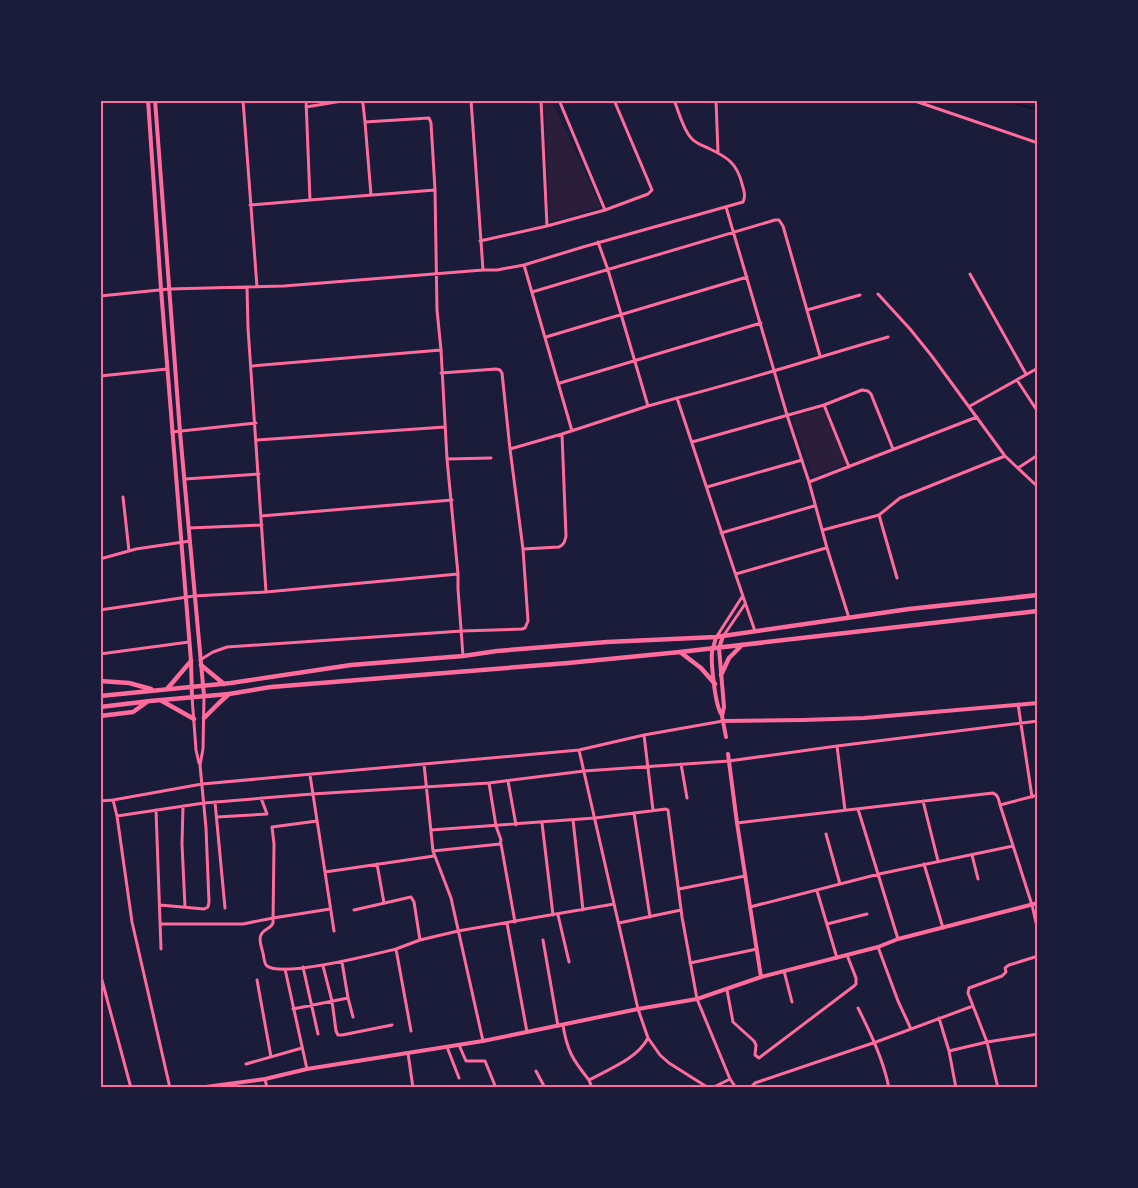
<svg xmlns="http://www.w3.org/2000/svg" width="1138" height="1188" font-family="Commissioner,sans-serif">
  <rect width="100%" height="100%" fill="#1b1b3a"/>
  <!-- green -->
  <path fill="#2a1e3b" d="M 544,101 L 552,101 L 601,207 L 550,222 Z
    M 823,408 L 846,464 L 813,476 L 792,418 Z"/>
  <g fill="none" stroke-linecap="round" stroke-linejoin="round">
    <!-- stream -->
    <path stroke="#12122b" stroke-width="2" d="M 1002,100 L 1038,110"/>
    <!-- minor -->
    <path stroke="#ff6b9d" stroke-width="3" d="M 243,100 L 257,287
      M 361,100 L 363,104 L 365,122 L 371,195
      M 559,100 L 605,210
      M 716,100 L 718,153
      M 912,100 L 1038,143
      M 306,107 L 348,100
      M 435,190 L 437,310 L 441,350 L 447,459 L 458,574 L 458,589 L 463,656
      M 310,200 L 435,190 L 431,123 L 429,118 L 365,122
      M 250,205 L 310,200 L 306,100
      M 726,207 L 787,415 L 809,482 L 827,548 L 849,618
      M 547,226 L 605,210 L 648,194 L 652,190 L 614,100
      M 480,241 L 547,226 L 541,100
      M 598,242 L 608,270 L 648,406 L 677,398 C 703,476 728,554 755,631
      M 524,265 L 572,431
      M 483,270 L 497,270 L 524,265 L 583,247 L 743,202 C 746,196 744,191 742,184 C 737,163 727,157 708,148 C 703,146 696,143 692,139 C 683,130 679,112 674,100
      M 970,274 L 1026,374
      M 247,287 L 248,328 L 266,592 L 458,574
      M 532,292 L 775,220 L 779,220 L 783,226 L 820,356
      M 878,294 L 910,329 L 931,355 L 1005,456 L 1038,487
      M 100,296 L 169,289 L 284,286 L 483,270 L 471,100
      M 807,310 L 860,295
      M 546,337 L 747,277
      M 252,366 L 441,350
      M 100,376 L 167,369
      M 1017,380 L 1038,412
      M 560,383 L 761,323
      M 677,398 C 748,380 818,357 888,337
      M 824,405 L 849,467
      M 970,406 L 1038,368
      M 172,432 L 256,423
      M 257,440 L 445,427
      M 692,442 L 824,405 L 862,390 L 868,391 L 871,394 L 893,449
      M 510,449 L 562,434 L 648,406
      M 447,459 L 491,458
      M 1018,468 L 1038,455
      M 185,479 L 259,474
      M 809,482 L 977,417
      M 707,487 L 802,460
      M 123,497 L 129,551
      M 879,515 L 897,578
      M 261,516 L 452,500
      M 189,528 L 262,525
      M 823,530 L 879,515 L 900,498 L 1005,456
      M 721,533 L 814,506
      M 523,549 L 559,547 C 564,545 565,541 566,536 L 562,434
      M 100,559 L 136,549 L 190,541
      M 736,574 L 826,548
      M 100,610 L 194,596 L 266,592
      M 724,635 L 745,604
      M 717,636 L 742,597
      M 100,654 L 189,642
      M 200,660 L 213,652 L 227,647 L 462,631 L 522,629 L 525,628 L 528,621 L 523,549 L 510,449 L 502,373 L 500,370 L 496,369 L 441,373
      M 192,697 L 196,750 L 199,763
      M 1018,704 L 1032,797
      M 644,735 L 653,810
      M 837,746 L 1038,721
      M 579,750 L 638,1009 L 648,1038 C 637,1059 609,1069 589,1080 L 592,1088
      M 424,764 L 433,851 L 451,898 L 483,1041
      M 681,764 L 687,798
      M 310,775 L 325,872
      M 508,781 L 516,825
      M 1038,795 L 1000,805 L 1032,905 L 1038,931
      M 100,801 L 113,800
      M 923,801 L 938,861
      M 215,802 L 225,908
      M 183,806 L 182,844 L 185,907
      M 858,809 L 898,939
      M 156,810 L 161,949
      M 634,813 L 650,917
      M 117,816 L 204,803 L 312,794 L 489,783 L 584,771 L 729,761 L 837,746 L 845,810
      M 217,817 L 267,814 L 261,798
      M 573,820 L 583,910
      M 317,821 L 272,827 L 274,844 L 273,923 C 270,930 264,928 261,935 C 258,940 262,948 263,953 C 264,957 264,964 267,966 C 283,978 375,954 396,949
      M 542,823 L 553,915
      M 737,823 L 993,793 C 998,795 999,800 1000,805
      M 431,830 L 595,818 L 666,809 L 668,810 L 682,917 L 697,999 L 730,1079 L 736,1088
      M 826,834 L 840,884
      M 501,844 L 515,922
      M 433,851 L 500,844 L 501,840 L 496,826 L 489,783
      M 972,855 L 978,879
      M 377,864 L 384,903
      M 924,864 L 943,928
      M 679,889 L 745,876
      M 817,891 L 837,958
      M 160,905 L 204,909 L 208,907 L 209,902 L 206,828 L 200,765 L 203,749 L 204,696
      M 750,907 L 879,874 L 1013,846
      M 354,910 L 411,897 L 414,902 L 420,940
      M 558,915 L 569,962
      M 507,923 L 527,1032
      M 619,923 L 681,910
      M 160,924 L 243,924 L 273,918 L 330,909
      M 827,924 L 867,914
      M 334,931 L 325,872 L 434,856
      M 543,940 L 558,1026
      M 878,947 L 898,1001 L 911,1029
      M 342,962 L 348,998 L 353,1017
      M 690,963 L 757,949
      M 323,966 L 332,1001 L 336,1031 L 338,1035 L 342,1035 L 392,1025
      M 303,967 L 318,1034
      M 285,969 L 307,1069
      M 784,971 L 792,1002
      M 100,973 L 131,1088
      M 257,980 L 271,1057
      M 727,990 L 733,1022 L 754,1041 L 756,1045 L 755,1055 L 759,1058 L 854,986 L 856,984 L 856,978 L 847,955
      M 973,1006 L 987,1042 L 998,1088
      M 858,1008 C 871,1034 883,1059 889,1088
      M 293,1009 L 348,998
      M 939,1018 L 949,1051 L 956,1088
      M 563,1025 C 567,1051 573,1060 589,1080
      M 411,1031 L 396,949 L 420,940 L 458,931 L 614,904
      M 648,1038 L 660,1055 L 669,1063 L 707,1087
      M 459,1045 L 466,1061 L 485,1061 L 496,1088
      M 447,1047 L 459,1078
      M 949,1051 L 987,1042 L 1038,1034
      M 408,1053 L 413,1088
      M 246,1064 L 302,1048
      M 536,1071 L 545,1088
      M 265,1079 L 267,1088
      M 170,1088 L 132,922 L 117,816 L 113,800 L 202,784 L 579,750 L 644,735 L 723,721
      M 707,1088 L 714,1087 L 730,1079
      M 750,1088 L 755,1083 L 876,1042 L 973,1006 L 968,993 L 969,988 L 1002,976 L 1006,972 L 1005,968 L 1009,965 L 1038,956"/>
    <!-- tertiary -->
    <path stroke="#ff6b9d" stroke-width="4" d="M 148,100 L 161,289 L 191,661 L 192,697
      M 155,100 L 180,432 L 204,696
      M 723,636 L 719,648 L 724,707 L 722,716 L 726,737
      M 716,637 C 715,642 713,647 712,652 C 711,663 715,707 722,715
      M 723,721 L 803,720 L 864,718 L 1038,703
      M 728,754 L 737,823 L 761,977
      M 198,1088 L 265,1079 L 307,1069 L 483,1041 L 638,1009 L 697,999 L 761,977 L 878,947 L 898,939 L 1038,903"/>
    <!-- primary -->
    <path stroke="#ff6b9d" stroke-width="4.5" d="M 680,652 L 701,668 L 715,684
      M 201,665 L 224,684
      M 721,675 L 729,658 L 742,645
      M 100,681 L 129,683 L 151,689
      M 167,689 L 191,661
      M 100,696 L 231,683 L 351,665 L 463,656 L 497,651 L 607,642 L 716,637 L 909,609 L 1038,595
      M 162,701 L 194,719
      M 100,707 L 150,701 L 229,694 L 271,687 L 568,663 L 680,652 L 1038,611
      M 100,716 L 133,712 L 147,702
      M 204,718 L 218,704 L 229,694"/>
  </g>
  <!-- border -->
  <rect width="1138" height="1188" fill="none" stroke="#1b1b3a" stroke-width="204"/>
  <rect x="102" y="102" width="934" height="984" fill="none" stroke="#ff6b9d" stroke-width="2"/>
</svg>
